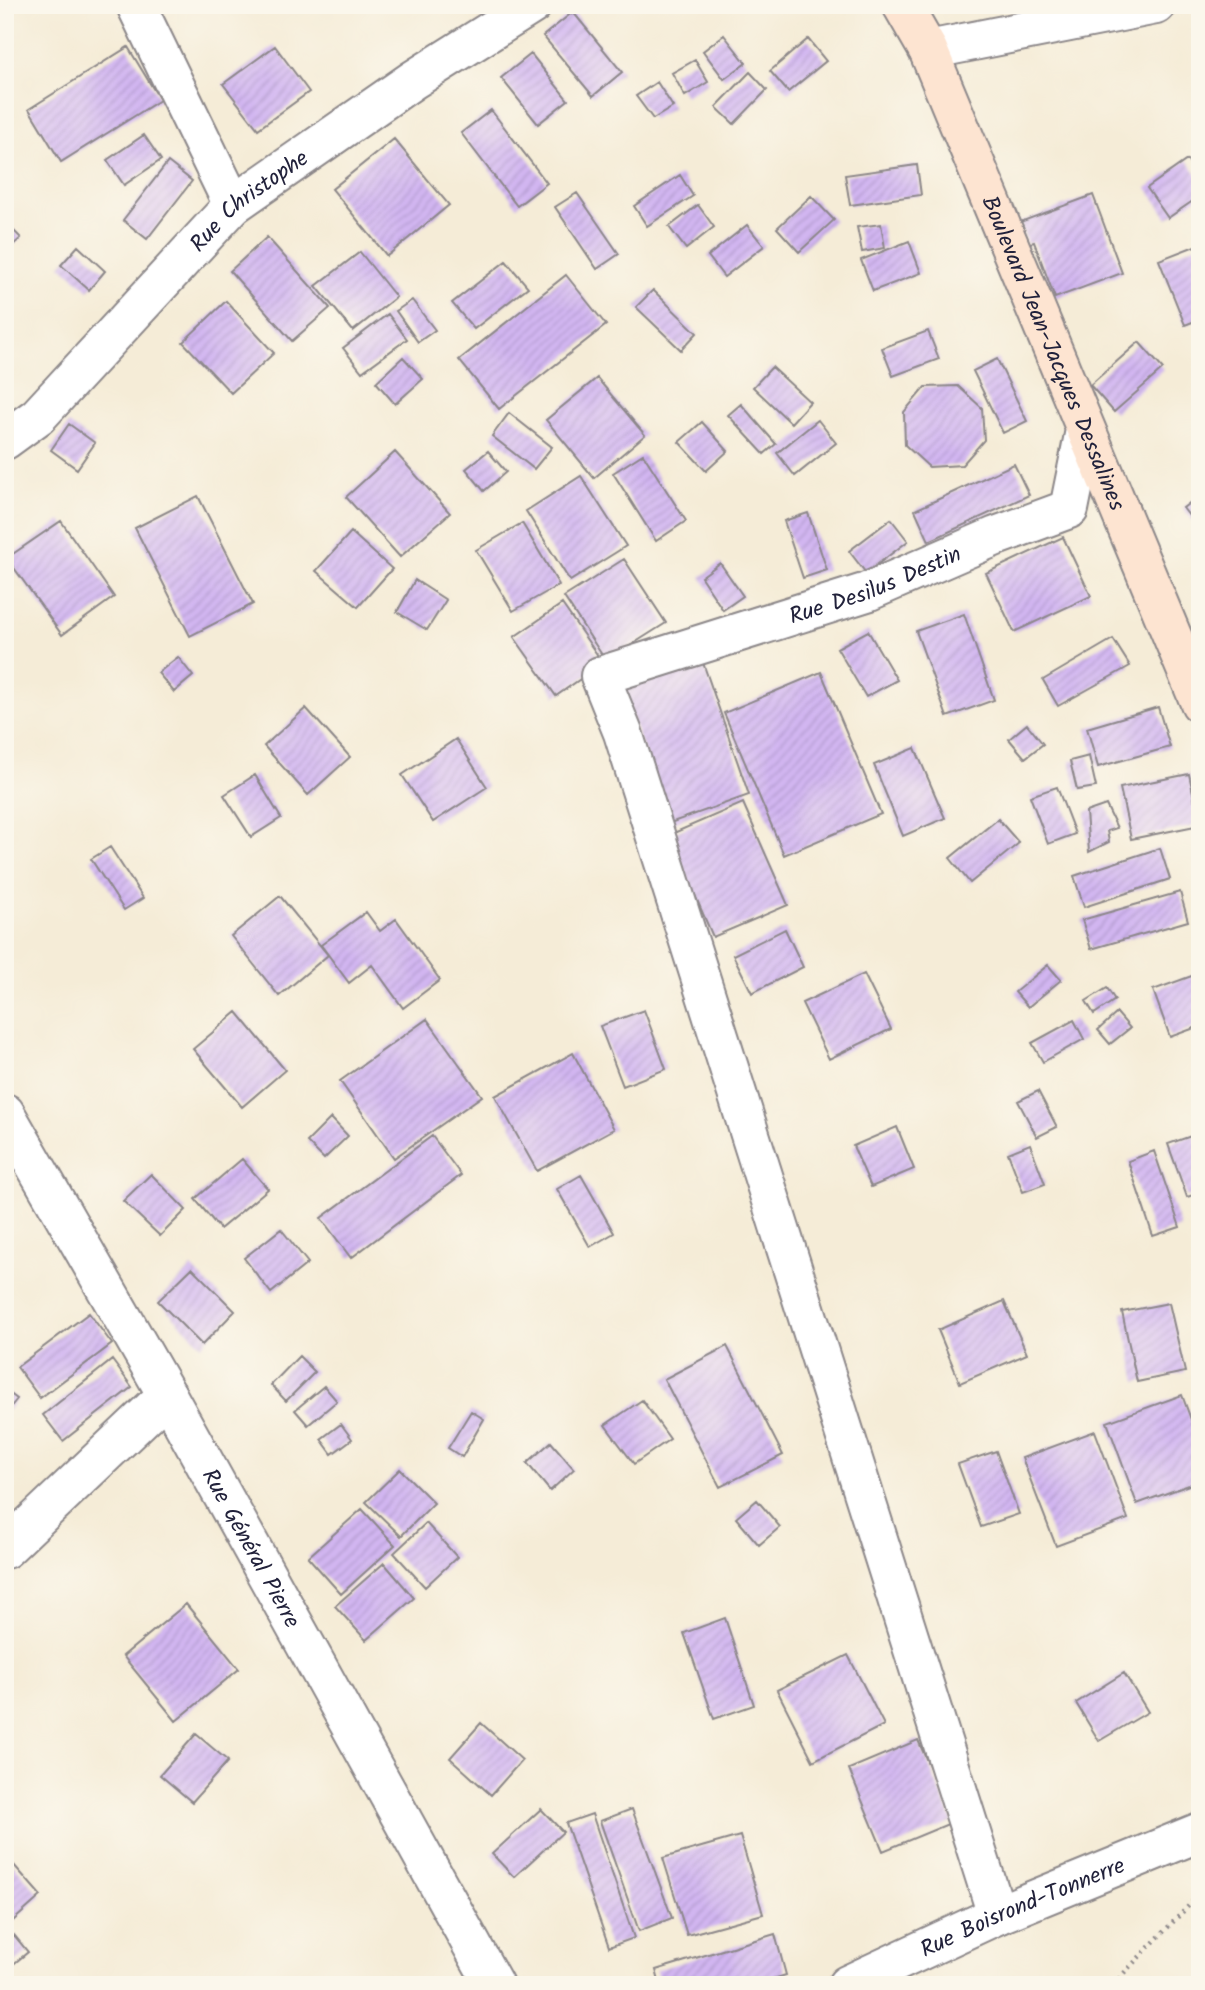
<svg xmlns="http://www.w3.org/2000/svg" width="1205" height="1990" font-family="Kalam,sans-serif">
  <defs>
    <pattern id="building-hatch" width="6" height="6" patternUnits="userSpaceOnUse" patternTransform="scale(1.75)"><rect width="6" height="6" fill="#d2b6f1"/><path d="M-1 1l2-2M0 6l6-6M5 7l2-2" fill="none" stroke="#b49cd0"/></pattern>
  </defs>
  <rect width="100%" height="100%" fill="#fbf7ec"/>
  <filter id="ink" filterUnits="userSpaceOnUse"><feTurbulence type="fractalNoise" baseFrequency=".0143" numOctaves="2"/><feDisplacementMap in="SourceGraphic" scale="14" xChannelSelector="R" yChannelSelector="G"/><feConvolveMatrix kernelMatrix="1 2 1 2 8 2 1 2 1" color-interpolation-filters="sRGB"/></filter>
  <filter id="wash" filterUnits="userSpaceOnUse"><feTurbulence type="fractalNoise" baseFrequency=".00686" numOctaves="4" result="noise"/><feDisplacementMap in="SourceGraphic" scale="28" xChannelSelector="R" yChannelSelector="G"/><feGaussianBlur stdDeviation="1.57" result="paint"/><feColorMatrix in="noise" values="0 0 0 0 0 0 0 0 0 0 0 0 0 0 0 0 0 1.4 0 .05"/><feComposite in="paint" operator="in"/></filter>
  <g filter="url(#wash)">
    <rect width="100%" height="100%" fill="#f5ecd7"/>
    <g id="blocks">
      <!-- building -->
      <path fill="url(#building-hatch)" d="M 573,12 L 622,72 L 593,96 L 543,36 Z
        M 724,35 L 746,63 L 724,79 L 703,51 Z
        M 808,39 L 826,61 L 788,92 L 770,71 Z
        M 275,46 L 309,92 L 258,129 L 223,84 Z
        M 128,47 L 160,100 L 61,162 L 29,109 Z
        M 531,54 L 568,100 L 538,124 L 501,78 Z
        M 695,60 L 708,82 L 685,96 L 672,73 Z
        M 750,72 L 767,90 L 734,124 L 716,107 Z
        M 657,82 L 673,107 L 653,119 L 636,96 Z
        M 491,110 L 547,183 L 517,206 L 461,133 Z
        M 144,135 L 161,160 L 124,185 L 107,160 Z
        M 394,139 L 449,205 L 387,256 L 332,189 Z
        M 1187,160 L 1200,178 L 1200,196 L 1168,218 L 1147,188 Z
        M 168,162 L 192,181 L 147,239 L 123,220 Z
        M 917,165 L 921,195 L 850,205 L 845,175 Z
        M 680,175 L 693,196 L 647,226 L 634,206 Z
        M 577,193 L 619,254 L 597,269 L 555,207 Z
        M 1093,195 L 1122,273 L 1055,298 L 1034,242 L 1027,244 L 1020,222 Z
        M 811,196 L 834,220 L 799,252 L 777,228 Z
        M 698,205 L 714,227 L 686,249 L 669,227 Z
        M 5,222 L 21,238 L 5,252 Z
        M 881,224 L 885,248 L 862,252 L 857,227 Z
        M 747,225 L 764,246 L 724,277 L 708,256 Z
        M 267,237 L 330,308 L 292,341 L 230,271 Z
        M 909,241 L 921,273 L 873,291 L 861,260 Z
        M 1200,244 L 1200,319 L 1185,325 L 1159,260 Z
        M 78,246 L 105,271 L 89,290 L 61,265 Z
        M 360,252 L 396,297 L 353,331 L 316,286 Z
        M 506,261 L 528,287 L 474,329 L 452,303 Z
        M 566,275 L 606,325 L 499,409 L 459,360 Z
        M 653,290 L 697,333 L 681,350 L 636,307 Z
        M 412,300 L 435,330 L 418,342 L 396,311 Z
        M 226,301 L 274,353 L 231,393 L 183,342 Z
        M 388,314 L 407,339 L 362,372 L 343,348 Z
        M 928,331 L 939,359 L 893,376 L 882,348 Z
        M 1139,342 L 1163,369 L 1114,412 L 1090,385 Z
        M 403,357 L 423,379 L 395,404 L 376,382 Z
        M 997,359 L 1027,421 L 1003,433 L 973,371 Z
        M 772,367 L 810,402 L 791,423 L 753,387 Z
        M 597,378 L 645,435 L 594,478 L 546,420 Z
        M 958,386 L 982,408 L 984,440 L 962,465 L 929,467 L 905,445 L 904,412 L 925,387 Z
        M 741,404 L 776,444 L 764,454 L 728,415 Z
        M 509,413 L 552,447 L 534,469 L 492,436 Z
        M 818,420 L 836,443 L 795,476 L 777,453 Z
        M 702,422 L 728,451 L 706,471 L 679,442 Z
        M 69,424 L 95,443 L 77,469 L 51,450 Z
        M 488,451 L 506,472 L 484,491 L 466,469 Z
        M 395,452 L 450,513 L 400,557 L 346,497 Z
        M 643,454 L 686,521 L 656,541 L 613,473 Z
        M 1014,464 L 1029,495 L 929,541 L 915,510 Z
        M 581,476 L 626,546 L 570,581 L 526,511 Z
        M 1200,495 L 1200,530 L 1183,508 Z
        M 198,496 L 253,604 L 190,636 L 135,528 Z
        M 808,513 L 827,570 L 803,578 L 784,521 Z
        M 891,519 L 908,541 L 866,573 L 849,551 Z
        M 61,521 L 114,597 L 62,635 L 7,558 Z
        M 522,523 L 559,585 L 513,611 L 476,550 Z
        M 351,532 L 392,569 L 358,607 L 316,571 Z
        M 1063,537 L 1091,596 L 1014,632 L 986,573 Z
        M 624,559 L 666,623 L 606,661 L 564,597 Z
        M 720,563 L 743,596 L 723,610 L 701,577 Z
        M 415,580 L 446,600 L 427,630 L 397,612 Z
        M 562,604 L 603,663 L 556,696 L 514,637 Z
        M 964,614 L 994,700 L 947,717 L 916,631 Z
        M 868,631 L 897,680 L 866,697 L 837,648 Z
        M 1113,639 L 1130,666 L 1058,706 L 1043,680 Z
        M 178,657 L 193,676 L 174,692 L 158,673 Z
        M 701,657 L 749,795 L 670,823 L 620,685 Z
        M 821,672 L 881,814 L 784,855 L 724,713 Z
        M 1158,707 L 1170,747 L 1098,767 L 1087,728 Z
        M 306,708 L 350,757 L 308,795 L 264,746 Z
        M 1027,724 L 1043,744 L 1025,758 L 1009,739 Z
        M 456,739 L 487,787 L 433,822 L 402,775 Z
        M 915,748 L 945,818 L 903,836 L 874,765 Z
        M 1089,756 L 1096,787 L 1077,790 L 1070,761 Z
        M 1189,774 L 1200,825 L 1131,839 L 1120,788 Z
        M 255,775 L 281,818 L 251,837 L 224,795 Z
        M 1057,787 L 1075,834 L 1048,844 L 1030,796 Z
        M 743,803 L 788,905 L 713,937 L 669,835 Z
        M 1106,805 L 1117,828 L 1107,831 L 1109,842 L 1089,852 L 1086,812 Z
        M 998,819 L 1019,843 L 970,883 L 950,858 Z
        M 110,847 L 143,898 L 124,910 L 91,859 Z
        M 1160,848 L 1170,879 L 1084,907 L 1074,876 Z
        M 1180,892 L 1188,921 L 1091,949 L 1082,920 Z
        M 280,896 L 328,955 L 279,996 L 231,936 Z
        M 366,912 L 380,931 L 396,919 L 440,980 L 403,1008 L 372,965 L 349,983 L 321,945 Z
        M 785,929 L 803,967 L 752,993 L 733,955 Z
        M 1048,965 L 1061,980 L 1028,1007 L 1015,992 Z
        M 1200,973 L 1200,1026 L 1170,1037 L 1153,990 Z
        M 864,974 L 891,1029 L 829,1059 L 802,1003 Z
        M 1107,988 L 1115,1000 L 1094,1014 L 1086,1001 Z
        M 644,1010 L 666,1069 L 623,1086 L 600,1026 Z
        M 237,1012 L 285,1070 L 242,1107 L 193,1049 Z
        M 1117,1013 L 1130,1028 L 1110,1044 L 1098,1030 Z
        M 427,1019 L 482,1096 L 394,1158 L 340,1081 Z
        M 1074,1020 L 1084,1039 L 1043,1062 L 1032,1043 Z
        M 573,1053 L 614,1129 L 537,1171 L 495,1096 Z
        M 1038,1091 L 1057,1127 L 1037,1137 L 1018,1101 Z
        M 331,1118 L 348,1136 L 324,1159 L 307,1142 Z
        M 897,1127 L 914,1169 L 871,1187 L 853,1146 Z
        M 1194,1135 L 1200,1150 L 1200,1193 L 1187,1197 L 1168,1144 Z
        M 432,1136 L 461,1175 L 351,1258 L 321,1218 Z
        M 1030,1144 L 1045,1184 L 1023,1192 L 1008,1153 Z
        M 1154,1151 L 1180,1227 L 1153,1236 L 1128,1161 Z
        M 242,1159 L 268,1189 L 220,1229 L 195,1199 Z
        M 151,1174 L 186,1210 L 160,1236 L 123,1201 Z
        M 581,1175 L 614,1233 L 590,1247 L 557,1189 Z
        M 281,1229 L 308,1263 L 271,1293 L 244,1258 Z
        M 192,1268 L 235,1311 L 202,1345 L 158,1301 Z
        M 1004,1301 L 1027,1354 L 960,1383 L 938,1330 Z
        M 1169,1303 L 1185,1372 L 1137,1382 L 1122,1312 Z
        M 89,1313 L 112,1344 L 40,1398 L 17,1367 Z
        M 727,1346 L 783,1455 L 720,1487 L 664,1379 Z
        M 299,1356 L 315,1372 L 286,1401 L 271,1385 Z
        M 112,1360 L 132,1387 L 63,1441 L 43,1415 Z
        M 324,1386 L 337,1401 L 308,1425 L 295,1410 Z
        M 5,1390 L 17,1399 L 5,1414 Z
        M 1182,1395 L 1200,1444 L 1200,1481 L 1137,1504 L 1107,1422 Z
        M 642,1400 L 670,1439 L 634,1464 L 605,1425 Z
        M 471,1411 L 484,1419 L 462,1457 L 448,1448 Z
        M 341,1424 L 352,1439 L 332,1454 L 321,1439 Z
        M 1095,1431 L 1128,1519 L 1056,1546 L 1022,1458 Z
        M 551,1442 L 574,1469 L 550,1491 L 527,1463 Z
        M 996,1451 L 1019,1514 L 981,1527 L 958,1464 Z
        M 400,1469 L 434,1503 L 401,1536 L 366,1502 Z
        M 757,1500 L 780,1527 L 759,1545 L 736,1518 Z
        M 362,1509 L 395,1545 L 341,1594 L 308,1557 Z
        M 426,1523 L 457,1557 L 425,1587 L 394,1553 Z
        M 384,1563 L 414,1598 L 366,1640 L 335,1606 Z
        M 186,1604 L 239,1669 L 176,1721 L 123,1656 Z
        M 725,1618 L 754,1705 L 714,1719 L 684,1633 Z
        M 848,1655 L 884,1725 L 813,1761 L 777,1690 Z
        M 1124,1673 L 1148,1712 L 1099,1741 L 1076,1703 Z
        M 481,1723 L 522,1760 L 491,1795 L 450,1758 Z
        M 196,1734 L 228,1761 L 192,1802 L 160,1775 Z
        M 918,1740 L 953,1822 L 883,1851 L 849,1769 Z
        M 541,1809 L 563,1832 L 514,1877 L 492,1854 Z
        M 632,1809 L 672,1918 L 639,1931 L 600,1821 Z
        M 592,1814 L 634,1938 L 609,1947 L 566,1823 Z
        M 740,1836 L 763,1914 L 687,1935 L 663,1858 Z
        M 13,1864 L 41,1896 L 5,1928 L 5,1871 Z
        M 775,1934 L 786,1975 L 754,1985 L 660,1985 L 656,1970 Z
        M 14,1935 L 28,1952 L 5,1971 L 5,1942 Z"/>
    </g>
  </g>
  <g filter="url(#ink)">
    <use href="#blocks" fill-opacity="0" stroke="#8c8789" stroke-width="2"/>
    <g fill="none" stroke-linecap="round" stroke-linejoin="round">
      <!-- street casing -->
      <g stroke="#8c8789" stroke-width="42">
        <g id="street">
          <path d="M 136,5 L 233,205"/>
          <path d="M 928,50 L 1156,5"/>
          <path id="s1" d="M 5,440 L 38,416 L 233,205 L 413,80 L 532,5"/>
          <path id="s2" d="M 5,1113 L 167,1395 L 494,1985"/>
          <path d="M 5,1549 L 167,1395"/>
          <path id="s3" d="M 997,1915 L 623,733 L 600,676 L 867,592 L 996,536 L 1069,509 L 1085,430"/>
          <path id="s4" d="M 847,1985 L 997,1915 L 1200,1832"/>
        </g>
      </g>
      <!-- secondary casing -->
      <g stroke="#8c8789" stroke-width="42">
        <g id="secondary">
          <path id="s5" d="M 902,5 L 928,50 L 1200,703"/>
        </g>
      </g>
      <!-- path -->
      <path stroke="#8c8789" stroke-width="4.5" stroke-dasharray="2 5" stroke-linecap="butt" d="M 1117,1985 L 1122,1975 L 1200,1894"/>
      <!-- street -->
      <use href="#street" stroke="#fff" stroke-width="38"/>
      <!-- secondary -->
      <use href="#secondary" stroke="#fde4d1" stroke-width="38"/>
    </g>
  </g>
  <g text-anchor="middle" stroke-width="7" stroke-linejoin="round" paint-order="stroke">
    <!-- street labels -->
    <g font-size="23" fill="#22223b" stroke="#fbf7ec">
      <text dy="8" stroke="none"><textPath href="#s1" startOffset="343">Rue Christophe</textPath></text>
      <text dy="8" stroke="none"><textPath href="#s5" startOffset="380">Boulevard Jean-Jacques Dessalines</textPath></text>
      <text dy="8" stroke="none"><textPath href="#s3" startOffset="1591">Rue Desilus Destin</textPath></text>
      <text dy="8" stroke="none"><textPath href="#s2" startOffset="500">Rue Général Pierre</textPath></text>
      <text dy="8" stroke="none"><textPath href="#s4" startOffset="192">Rue Boisrond-Tonnerre</textPath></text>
    </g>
  </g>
  <!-- margin -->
  <rect width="1205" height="1990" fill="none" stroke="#fbf7ec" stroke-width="28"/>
</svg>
